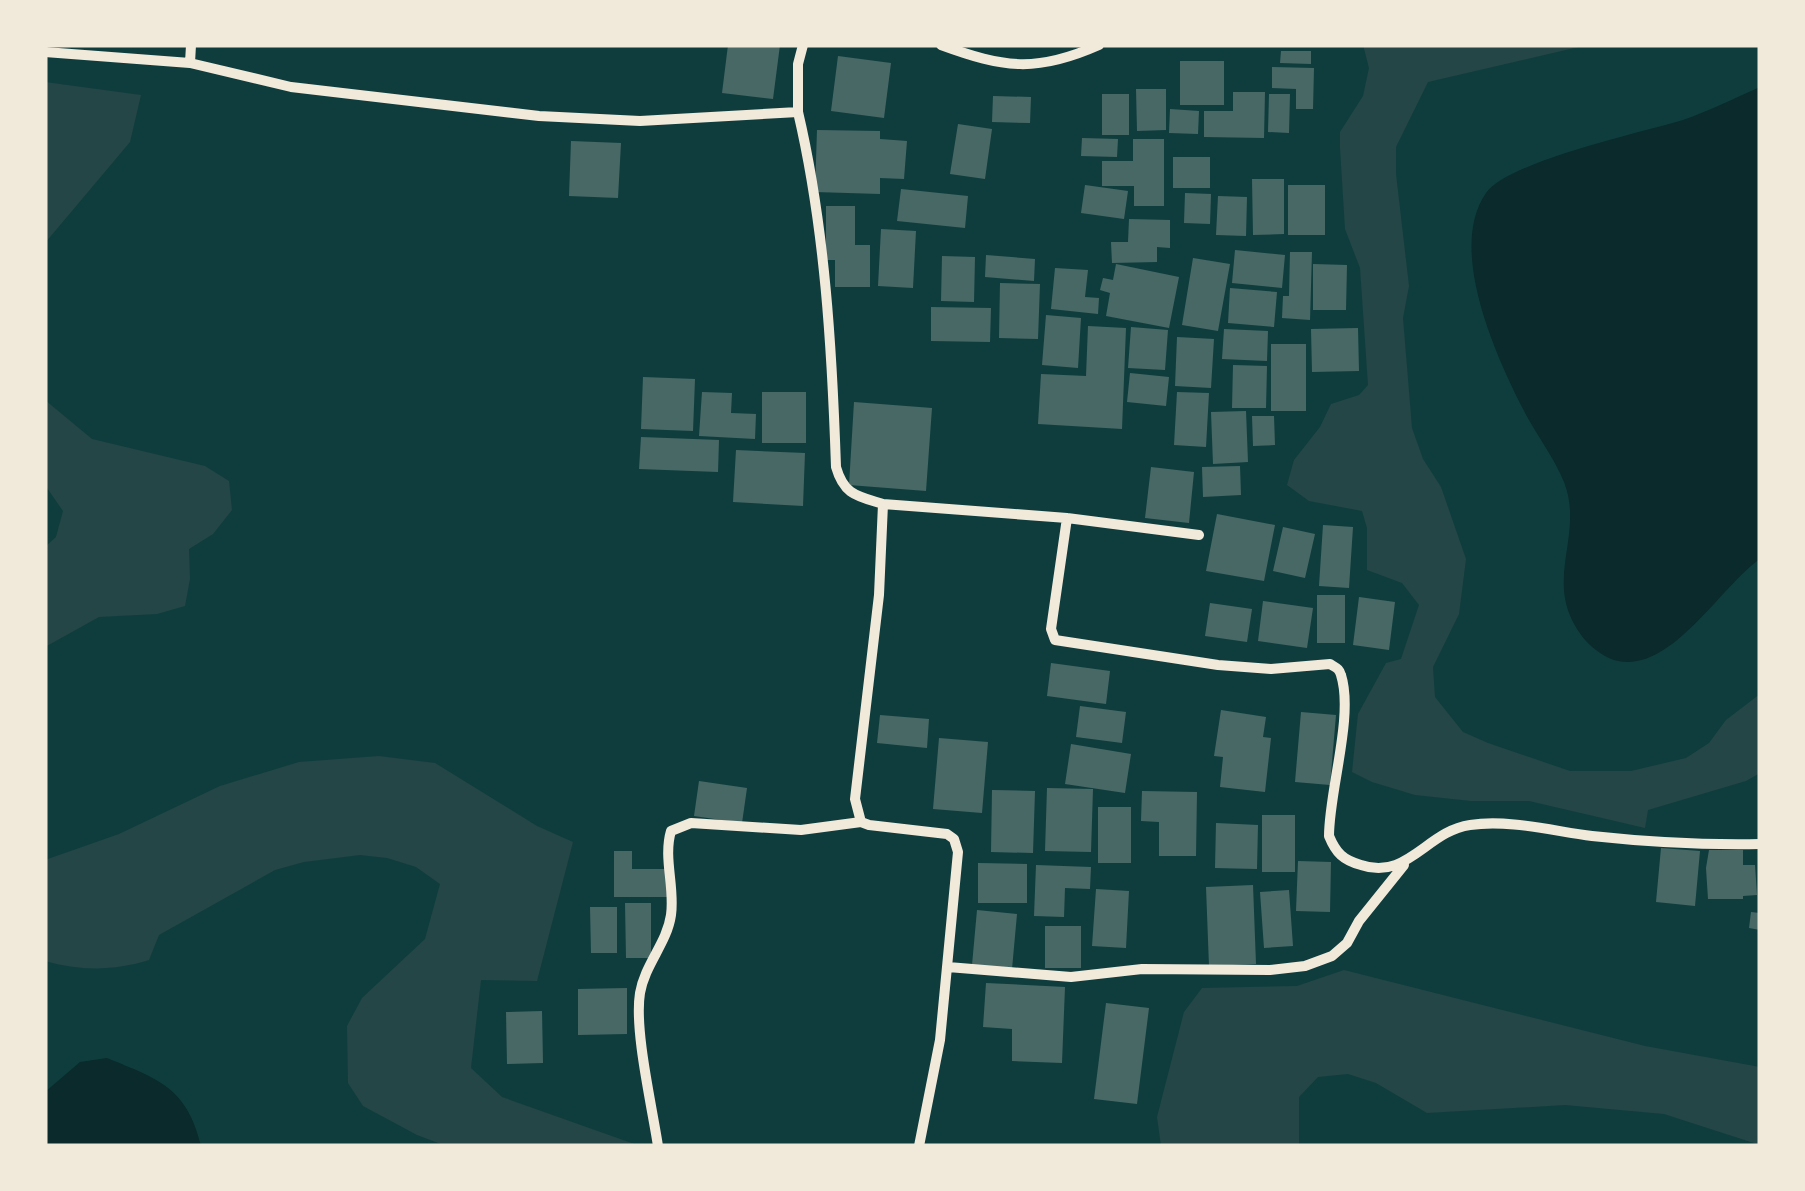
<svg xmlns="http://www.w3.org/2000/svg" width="1805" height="1191" font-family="Lato,sans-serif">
  <rect width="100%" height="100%" fill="#0f3d3e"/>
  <!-- green -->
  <path fill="#244646" d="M 1363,45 L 1587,45 L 1428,82 L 1396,147 L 1396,174 L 1409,286 L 1403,318 L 1412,428 L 1423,459 L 1441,487 L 1466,559 L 1459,614 L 1433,667 L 1435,697 L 1463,732 L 1488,743 L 1570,771 L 1631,771 L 1686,758 L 1709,743 L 1726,720 L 1760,694 L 1760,773 L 1746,781 L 1648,810 L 1645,828 L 1529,801 L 1471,801 L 1415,795 L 1372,782 L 1352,772 L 1358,714 L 1386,663 L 1401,659 L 1419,605 L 1402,583 L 1367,570 L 1367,528 L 1362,511 L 1309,501 L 1287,485 L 1294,460 L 1320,427 L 1331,404 L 1359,395 L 1368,385 L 1360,268 L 1345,229 L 1340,148 L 1340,132 L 1363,96 L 1369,68 Z
    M 45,82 L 141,95 L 130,142 L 45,243 Z
    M 45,400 L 92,439 L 205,466 L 229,481 L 232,510 L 213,534 L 189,549 L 190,579 L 185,606 L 157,614 L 99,617 L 45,647 L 45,547 L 56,537 L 63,511 L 45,485 Z
    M 379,756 L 435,763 L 537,826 L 573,842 L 537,981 L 481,980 L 471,1068 L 502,1097 L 640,1146 L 446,1146 L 417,1135 L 363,1106 L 348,1083 L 347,1026 L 362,998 L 425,939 L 440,884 L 416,867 L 387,858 L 360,855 L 304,862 L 275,870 L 159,935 L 149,960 C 114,971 80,971 45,961 L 45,860 L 119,834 L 220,786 L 299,762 Z
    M 1344,970 L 1645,1046 L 1760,1067 L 1760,1145 L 1664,1114 L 1565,1105 L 1427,1113 L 1376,1083 L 1348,1074 L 1318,1077 L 1299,1097 L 1299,1146 L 1161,1146 L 1157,1117 L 1184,1012 L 1202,988 L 1297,986 Z"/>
  <!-- water -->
  <path fill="#0a2a2b" d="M 1760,87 L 1760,559 C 1720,587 1672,672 1618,661 C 1607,659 1593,649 1586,641 C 1538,584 1586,539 1564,482 C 1554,457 1535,433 1523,409 C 1496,356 1447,249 1486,193 C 1507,162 1643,132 1683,120 C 1709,111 1735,98 1760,87 Z
    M 107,1058 C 158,1079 187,1087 201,1146 L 45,1146 L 45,1092 L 80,1062 Z"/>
  <!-- building -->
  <path fill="#486865" d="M 728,45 L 780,45 L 773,99 L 722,93 Z
    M 1281,51 L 1311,51 L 1311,64 L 1280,63 Z
    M 838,56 L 891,63 L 884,118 L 831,111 Z
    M 1180,61 L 1224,61 L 1224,105 L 1180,105 Z
    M 1272,67 L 1314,68 L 1313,109 L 1296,109 L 1296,89 L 1272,88 Z
    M 1136,89 L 1166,89 L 1166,130 L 1137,131 Z
    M 1233,92 L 1265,92 L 1264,138 L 1204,137 L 1204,111 L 1233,111 Z
    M 1102,94 L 1129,94 L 1129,135 L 1102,135 Z
    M 1269,94 L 1290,94 L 1289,133 L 1268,132 Z
    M 993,96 L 1031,97 L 1030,123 L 992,122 Z
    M 1170,109 L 1199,111 L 1198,134 L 1169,133 Z
    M 958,124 L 992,129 L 985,179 L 950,174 Z
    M 817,130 L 880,131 L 880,139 L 907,141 L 904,179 L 880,178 L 880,194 L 815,192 Z
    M 1082,138 L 1118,139 L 1117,157 L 1081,156 Z
    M 1133,139 L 1164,139 L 1164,206 L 1134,206 L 1134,186 L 1102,186 L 1102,161 L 1133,161 Z
    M 571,141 L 621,143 L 618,198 L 569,196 Z
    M 1173,157 L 1210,157 L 1210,188 L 1173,188 Z
    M 1252,179 L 1284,179 L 1284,234 L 1253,235 Z
    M 1085,185 L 1128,191 L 1124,219 L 1081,213 Z
    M 1288,185 L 1325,185 L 1325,235 L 1288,235 Z
    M 901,189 L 968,196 L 965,228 L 897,221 Z
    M 1185,193 L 1211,194 L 1210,224 L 1184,223 Z
    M 1218,196 L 1247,197 L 1246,236 L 1216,235 Z
    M 826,206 L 855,206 L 855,245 L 870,245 L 870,287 L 835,287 L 835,260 L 826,260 Z
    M 1129,219 L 1170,220 L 1170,248 L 1157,247 L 1157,262 L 1112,263 L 1111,242 L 1128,242 Z
    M 881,229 L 916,231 L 913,288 L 878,286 Z
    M 1235,250 L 1285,255 L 1282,288 L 1232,283 Z
    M 1290,252 L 1312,252 L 1310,320 L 1282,318 L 1283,296 L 1289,296 Z
    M 986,255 L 1035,259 L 1034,281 L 985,277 Z
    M 942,256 L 975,257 L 974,302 L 941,301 Z
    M 1193,258 L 1230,264 L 1218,331 L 1182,325 Z
    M 1116,264 L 1179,277 L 1169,328 L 1106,316 L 1110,293 L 1100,290 L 1103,278 L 1113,280 Z
    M 1313,264 L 1347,265 L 1346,310 L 1313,310 Z
    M 1055,268 L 1088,270 L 1085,297 L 1099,298 L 1098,314 L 1051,309 Z
    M 1000,283 L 1040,284 L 1038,339 L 999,338 Z
    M 1230,288 L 1277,292 L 1274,327 L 1228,323 Z
    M 931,307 L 991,308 L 990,342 L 931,341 Z
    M 1046,315 L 1081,318 L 1078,368 L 1042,365 Z
    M 1088,326 L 1126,328 L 1122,429 L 1038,424 L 1041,374 L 1086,376 Z
    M 1131,327 L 1168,330 L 1165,370 L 1128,368 Z
    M 1358,328 L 1359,371 L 1312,372 L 1311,329 Z
    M 1224,329 L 1268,331 L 1267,361 L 1222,359 Z
    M 1177,337 L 1214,339 L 1211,388 L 1175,386 Z
    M 1271,344 L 1306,344 L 1306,411 L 1271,411 Z
    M 1233,365 L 1267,366 L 1266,408 L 1232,408 Z
    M 1130,373 L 1169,377 L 1166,406 L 1127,402 Z
    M 643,377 L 695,379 L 693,431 L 641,429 Z
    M 702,392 L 732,393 L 731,413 L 756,414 L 755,439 L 699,436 Z
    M 762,392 L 806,392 L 806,443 L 762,443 Z
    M 1177,392 L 1209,393 L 1206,447 L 1174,445 Z
    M 854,402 L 932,408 L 926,491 L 849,485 Z
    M 1246,411 L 1248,462 L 1213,464 L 1211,412 Z
    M 1252,416 L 1274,416 L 1275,445 L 1253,446 Z
    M 641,437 L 719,440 L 718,472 L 639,469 Z
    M 736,450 L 805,453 L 803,506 L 733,502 Z
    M 1240,466 L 1241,495 L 1203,497 L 1202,467 Z
    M 1151,467 L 1194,472 L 1189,523 L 1145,518 Z
    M 1217,514 L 1275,525 L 1264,581 L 1206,571 Z
    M 1323,525 L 1353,527 L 1349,588 L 1319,586 Z
    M 1283,527 L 1315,534 L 1305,578 L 1273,571 Z
    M 1317,595 L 1345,595 L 1345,643 L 1317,643 Z
    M 1359,597 L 1395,602 L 1389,650 L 1353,645 Z
    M 1263,601 L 1313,608 L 1307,648 L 1258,641 Z
    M 1210,603 L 1252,609 L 1247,642 L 1205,636 Z
    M 1051,663 L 1110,671 L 1106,704 L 1047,696 Z
    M 1080,706 L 1126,712 L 1122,743 L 1076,737 Z
    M 1221,710 L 1266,717 L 1263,737 L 1271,738 L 1265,792 L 1220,787 L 1223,757 L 1214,756 Z
    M 1301,712 L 1336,715 L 1330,785 L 1295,782 Z
    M 880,715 L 929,719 L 927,748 L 877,743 Z
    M 939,738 L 988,742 L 982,813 L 933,809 Z
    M 1071,744 L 1131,754 L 1125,793 L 1065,784 Z
    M 699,781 L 747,788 L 742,823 L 694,816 Z
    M 1047,788 L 1093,789 L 1091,852 L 1045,851 Z
    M 992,790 L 1035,791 L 1033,853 L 991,852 Z
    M 1142,791 L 1197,792 L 1196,856 L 1159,856 L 1159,822 L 1141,821 Z
    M 1098,807 L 1131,807 L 1131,863 L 1098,863 Z
    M 1262,815 L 1295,815 L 1295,872 L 1262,872 Z
    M 1216,823 L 1258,825 L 1257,869 L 1215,868 Z
    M 1661,848 L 1700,851 L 1695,906 L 1656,902 Z
    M 1709,850 L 1743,850 L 1743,865 L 1755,865 L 1757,895 L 1743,896 L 1743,899 L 1708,899 L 1706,868 Z
    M 614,851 L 632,851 L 632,869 L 669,869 L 669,897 L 614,897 Z
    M 1298,861 L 1331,862 L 1330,912 L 1296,911 Z
    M 978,863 L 1027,864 L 1027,903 L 978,903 Z
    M 1036,865 L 1091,867 L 1090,889 L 1065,888 L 1064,917 L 1034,916 Z
    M 1253,885 L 1256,964 L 1209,966 L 1206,887 Z
    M 1096,889 L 1129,891 L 1126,948 L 1092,946 Z
    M 1289,890 L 1293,946 L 1264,948 L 1260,892 Z
    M 625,903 L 651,903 L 651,958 L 626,958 Z
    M 590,907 L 617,907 L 617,953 L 591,953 Z
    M 977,910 L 1017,914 L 1012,969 L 972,965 Z
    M 1751,912 L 1760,913 L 1760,930 L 1749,928 Z
    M 1045,926 L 1081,926 L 1081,968 L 1045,968 Z
    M 986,983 L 1065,987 L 1062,1063 L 1012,1061 L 1012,1029 L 983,1027 Z
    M 627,988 L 627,1034 L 578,1035 L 578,989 Z
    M 1106,1003 L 1149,1008 L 1137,1104 L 1094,1099 Z
    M 542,1011 L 543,1063 L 507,1064 L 506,1012 Z"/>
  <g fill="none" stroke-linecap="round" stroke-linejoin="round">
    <!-- minor -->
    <path stroke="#f1e9da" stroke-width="10" d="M 941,45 C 1004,68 1036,73 1099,45
      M 45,52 L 190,63 L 291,87 L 539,116 L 640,121 L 798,112 C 825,227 832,349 836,467 C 844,495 857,496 883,504 L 879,595 L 855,799 L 861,822 L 869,825 L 947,834 L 954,839 L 958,852 L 940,1040 L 919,1146
      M 190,63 L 191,45
      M 798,112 L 798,64 L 803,45
      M 883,504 L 1067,518 L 1199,535
      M 1067,518 L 1051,629 L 1055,640 L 1218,665 L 1271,669 L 1330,664 C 1336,668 1339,668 1341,675 C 1354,716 1329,791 1329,836 C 1336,853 1343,860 1361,865 C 1407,881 1427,831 1470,825 C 1508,819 1553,831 1592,836 C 1647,842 1704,845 1760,844
      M 948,967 L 1071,977 L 1142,969 L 1270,970 L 1305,966 L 1332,956 L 1347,943 L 1359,921 L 1404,865
      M 658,1146 C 652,1106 634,1030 640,993 C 645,964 667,943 671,915 C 675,887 663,858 671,831 L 691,823 L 801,830 L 861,822"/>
  </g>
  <!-- border -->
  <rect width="1805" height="1191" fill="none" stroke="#f1e9da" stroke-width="95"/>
</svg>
